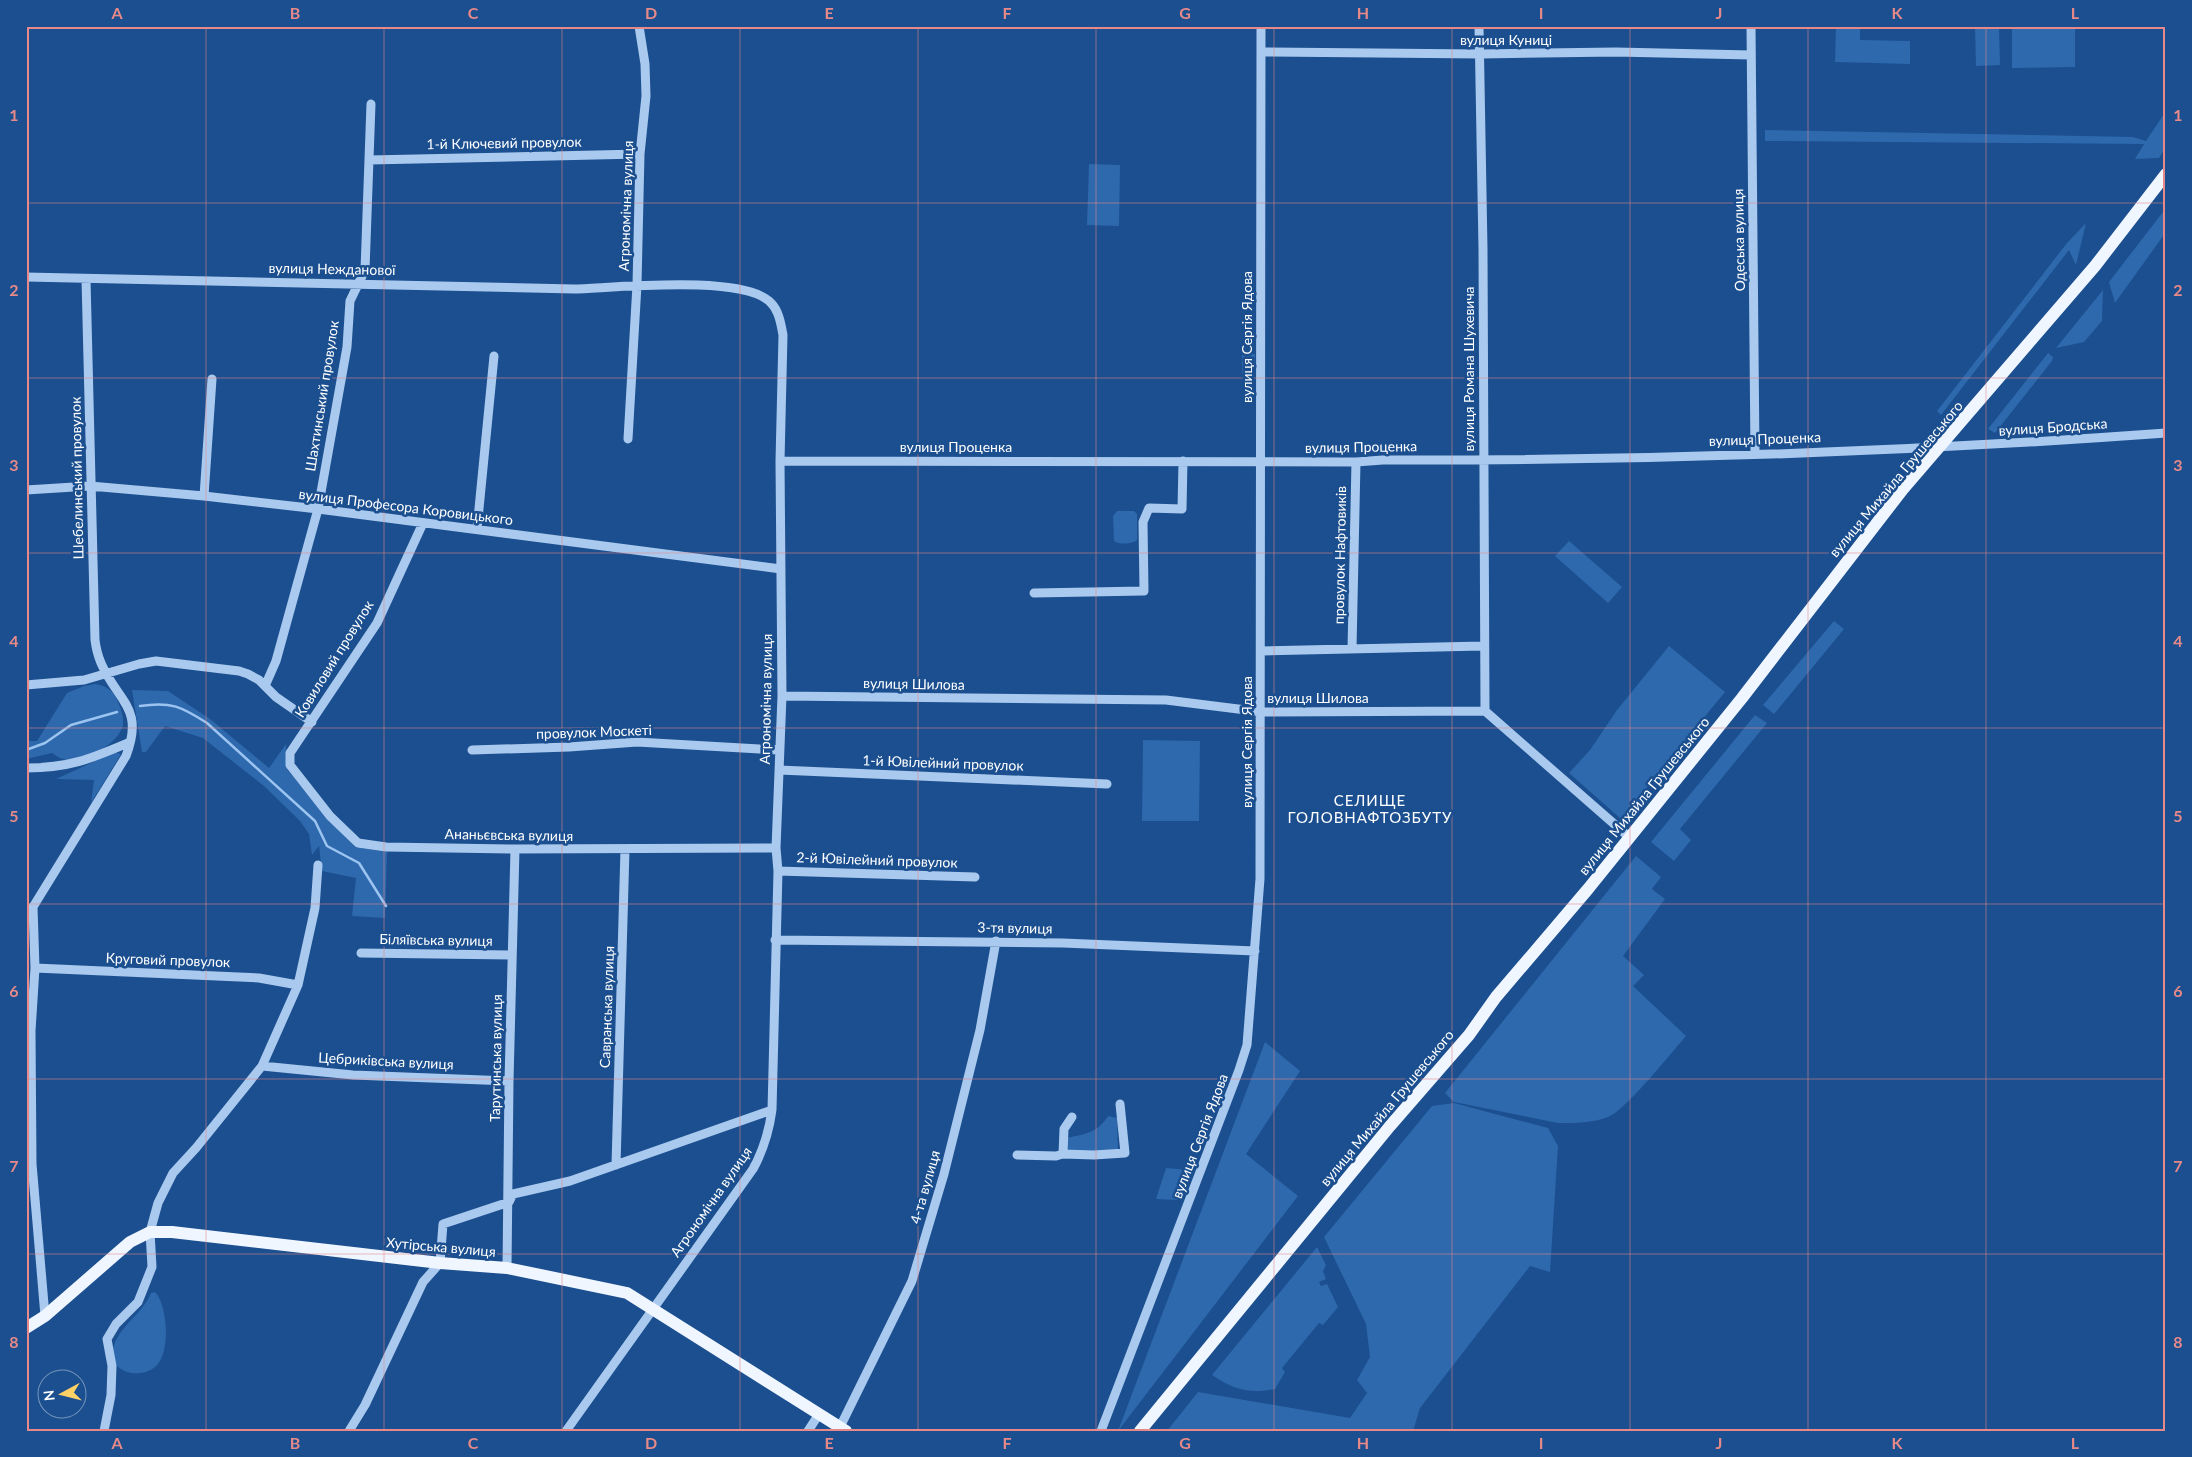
<svg xmlns="http://www.w3.org/2000/svg" width="2192" height="1457" font-family="Lato,sans-serif">
  <rect width="100%" height="100%" fill="#1b4f8f"/>
  <!-- green -->
  <path fill="#2e69ad" d="M 1836,26 L 1860,26 L 1860,40 L 1910,41 L 1910,64 L 1835,62 Z
    M 1975,26 L 1999,26 L 2000,65 L 1976,66 Z
    M 2012,26 L 2075,26 L 2075,67 L 2012,68 Z
    M 2166,111 L 2166,147 L 2159,158 L 2135,159 L 2144,144 L 1765,141 L 1765,130 L 2133,137 L 2146,141 Z
    M 1089,164 L 1120,165 L 1119,226 L 1087,225 Z
    M 2166,208 L 2166,232 L 2115,303 L 2109,282 Z
    M 2086,223 L 2076,265 L 2069,250 L 1941,415 L 1937,411 L 2067,243 Z
    M 2103,290 L 2102,321 L 2084,342 L 2056,348 Z
    M 1242,353 L 1255,354 L 1254,374 L 1242,374 Z
    M 2048,353 L 2053,357 L 2052,361 L 1995,433 L 1988,429 Z
    M 1117,511 L 1134,511 L 1137,514 L 1137,540 C 1133,544 1120,545 1114,541 L 1113,516 Z
    M 1569,541 L 1622,587 L 1608,603 L 1555,556 Z
    M 1834,621 L 1844,629 L 1774,714 L 1763,705 Z
    M 1669,646 L 1725,692 L 1621,819 L 1569,773 L 1590,750 L 1617,710 Z
    M 95,684 C 107,686 114,691 118,702 C 121,709 124,717 123,725 C 119,743 90,758 73,760 C 65,761 59,758 52,753 L 26,759 L 26,741 L 37,741 L 67,693 L 84,686 Z
    M 132,690 L 168,691 L 210,719 L 269,768 L 286,744 L 287,769 L 327,818 L 355,847 L 387,852 L 385,918 L 352,916 L 356,878 L 322,871 L 319,846 L 312,855 L 309,834 L 300,821 L 264,786 L 203,738 L 165,726 L 146,752 L 142,752 Z
    M 1755,715 L 1767,723 L 1680,829 L 1691,840 L 1674,861 L 1651,842 Z
    M 1143,740 L 1200,741 L 1199,821 L 1142,821 Z
    M 115,752 L 121,754 L 91,803 L 94,780 L 56,779 Z
    M 1636,856 L 1661,877 L 1652,889 L 1665,899 L 1623,956 L 1644,975 L 1633,986 L 1686,1036 C 1672,1052 1625,1111 1608,1117 C 1593,1123 1575,1123 1558,1123 L 1454,1102 L 1445,1093 Z
    M 1265,1042 L 1300,1071 L 1246,1154 L 1298,1196 L 1118,1431 Z
    M 1454,1103 L 1548,1128 L 1558,1146 L 1550,1272 L 1530,1266 L 1420,1408 L 1413,1431 L 1167,1431 L 1198,1392 L 1350,1418 L 1367,1393 L 1357,1380 L 1370,1357 L 1366,1324 L 1324,1237 L 1432,1106 Z
    M 1108,1116 L 1117,1118 L 1118,1154 L 1067,1155 L 1064,1138 C 1083,1135 1098,1133 1108,1116 Z
    M 1166,1168 L 1189,1170 L 1177,1200 L 1156,1199 Z
    M 1317,1247 L 1326,1265 L 1323,1271 L 1326,1279 L 1319,1282 L 1321,1286 L 1327,1284 L 1338,1307 L 1323,1325 L 1319,1323 L 1282,1368 L 1285,1372 L 1275,1389 C 1248,1394 1235,1390 1212,1375 Z
    M 155,1292 C 168,1305 171,1355 155,1367 C 141,1379 110,1374 113,1350 C 117,1327 143,1314 151,1293 Z"/>
  <g fill="none" stroke-linecap="round" stroke-linejoin="round">
    <!-- stream -->
    <path stroke="#9cc4f0" stroke-width="2.5" d="M 140,706 C 171,701 182,707 207,723 L 315,821 L 327,846 L 359,863 L 386,906
      M 26,750 L 45,743 L 71,725 L 117,712"/>
    <!-- minor -->
    <path stroke="#a9c9ee" stroke-width="9" d="M 1479,26 L 1483,249 L 1485,711
      M 1751,26 L 1755,454
      M 1261,52 L 1481,54 L 1616,52 L 1751,55
      M 369,160 L 640,154
      M 26,277 L 574,289 C 613,288 745,274 771,303 C 779,311 781,324 783,335 L 780,461 L 782,696 L 776,848 L 778,871 L 772,1110 C 769,1132 764,1149 753,1169 L 566,1431
      M 628,439 L 637,285 L 640,154 L 646,96 L 645,64 L 639,26
      M 780,461 L 1356,462 L 1383,460 C 1644,461 1906,452 2166,433
      M 26,490 L 90,486 L 204,496 L 318,509 L 781,569
      M 204,496 L 212,379
      M 423,523 L 377,623 L 290,753 L 290,765 L 330,816 L 358,843 L 386,847 L 515,849 L 776,848
      M 477,529 L 494,356
      M 1034,593 L 1144,591 L 1143,522 L 1149,508 L 1182,509 L 1183,461
      M 1352,649 L 1356,462
      M 1262,651 L 1483,646
      M 26,685 L 84,680 L 139,664 L 156,661 L 239,671 L 248,674 L 259,680 L 276,697 L 312,722
      M 265,686 L 276,661 L 318,509 L 347,347 L 350,301 L 365,270 L 371,104
      M 782,696 L 1166,700 L 1262,712 L 1485,711 L 1629,837
      M 472,750 L 569,747 L 637,742 L 778,750
      M 26,768 C 70,768 90,759 130,742
      M 779,770 L 1107,784
      M 778,871 L 975,877
      M 33,907 L 126,756 C 145,707 117,701 101,663 C 98,656 96,648 95,640 L 86,279
      M 26,910 L 33,907 L 35,968 L 31,1031 L 32,1164 L 45,1316
      M 775,940 L 1063,943 L 1255,951
      M 361,953 L 512,955
      M 35,968 L 259,978 L 298,985
      M 262,1066 L 353,1075 L 509,1081
      M 1063,1154 L 1094,1155 L 1125,1153 L 1120,1104
      M 1017,1155 L 1056,1156 L 1063,1154 L 1064,1129 L 1072,1117
      M 616,1165 L 625,849
      M 507,1268 L 509,1081 L 515,849
      M 840,1427 L 912,1281 L 944,1174 L 980,1030 L 996,941
      M 104,1431 L 111,1395 L 112,1366 L 107,1339 L 116,1324 L 138,1302 L 152,1267 L 150,1232 L 158,1203 L 173,1173 L 196,1148 L 262,1066 L 298,985 L 315,908 L 318,865
      M 349,1431 L 365,1405 L 423,1282 L 440,1263 L 443,1224 L 509,1202 L 513,1194 L 570,1181 L 772,1110
      M 808,1431 L 819,1414
      M 1101,1431 L 1239,1070 L 1247,1045 L 1260,879 L 1261,26"/>
    <!-- major -->
    <path stroke="#f0f6ff" stroke-width="12" d="M 26,1328 L 45,1316 L 130,1242 L 150,1232 L 172,1232 L 440,1263 L 507,1268 L 627,1293 L 846,1431
      M 1140,1431 L 1390,1126 L 1469,1035 L 1496,997 L 1588,889 L 1742,698 L 1903,489 L 2095,266 L 2166,174"/>
  </g>
  <!-- grid -->
  <path fill="none" stroke="#e88989" stroke-width="1" stroke-opacity="0.55" d="M 206,26 L 206,1431M 384,26 L 384,1431M 562,26 L 562,1431M 740,26 L 740,1431M 918,26 L 918,1431M 1096,26 L 1096,1431M 1274,26 L 1274,1431M 1452,26 L 1452,1431M 1630,26 L 1630,1431M 1808,26 L 1808,1431M 1986,26 L 1986,1431M 26,203 L 2166,203M 26,378 L 2166,378M 26,553 L 2166,553M 26,728 L 2166,728M 26,904 L 2166,904M 26,1079 L 2166,1079M 26,1254 L 2166,1254"/>
  <g text-anchor="middle" stroke-width="5" stroke-linejoin="round" paint-order="stroke">
    <!-- street labels -->
    <g font-size="14" fill="#fff" stroke="#1b4f8f">
      <text x="1506" y="45">вулиця Куниці</text>
      <text transform="translate(504 143) rotate(-1)" y="5">1-й Ключевий провулок</text>
      <text transform="translate(626 206) rotate(-88)" y="5">Агрономічна вулиця</text>
      <text transform="translate(1739 240) rotate(-91)" y="5">Одеська вулиця</text>
      <text transform="translate(332 269) rotate(1)" y="5">вулиця Нежданової</text>
      <text transform="translate(1247 337) rotate(-90)" y="5">вулиця Сергія Ядова</text>
      <text transform="translate(1469 369) rotate(-90)" y="5">вулиця Романа Шухевича</text>
      <text transform="translate(322 396) rotate(-81)" y="5">Шахтинський провулок</text>
      <text transform="translate(2053 427) rotate(-4)" y="5">вулиця Бродська</text>
      <text transform="translate(1765 439) rotate(-2)" y="5">вулиця Проценка</text>
      <text x="956" y="452">вулиця Проценка</text>
      <text transform="translate(1361 447) rotate(-1)" y="5">вулиця Проценка</text>
      <text transform="translate(77 478) rotate(-91)" y="5">Шебелинський провулок</text>
      <text transform="translate(1896 479) rotate(-50)" y="5">вулиця Михайла Грушевського</text>
      <text transform="translate(406 507) rotate(7)" y="5">вулиця Професора Коровицького</text>
      <text transform="translate(1340 555) rotate(-89)" y="5">провулок Нафтовиків</text>
      <text transform="translate(334 659) rotate(-58)" y="5">Ковиловий провулок</text>
      <text transform="translate(914 684) rotate(1)" y="5">вулиця Шилова</text>
      <text x="1318" y="703">вулиця Шилова</text>
      <text transform="translate(766 699) rotate(-89)" y="5">Агрономічна вулиця</text>
      <text transform="translate(594 732) rotate(-2)" y="5">провулок Москеті</text>
      <text transform="translate(1247 742) rotate(-90)" y="5">вулиця Сергія Ядова</text>
      <text transform="translate(943 763) rotate(2)" y="5">1-й Ювілейний провулок</text>
      <text transform="translate(1644 796) rotate(-51)" y="5">вулиця Михайла Грушевського</text>
      <text transform="translate(509 835) rotate(1)" y="5">Ананьєвська вулиця</text>
      <text transform="translate(877 860) rotate(2)" y="5">2-й Ювілейний провулок</text>
      <text transform="translate(1015 928) rotate(1)" y="5">3-тя вулиця</text>
      <text transform="translate(436 940) rotate(1)" y="5">Біляївська вулиця</text>
      <text transform="translate(168 960) rotate(2)" y="5">Круговий провулок</text>
      <text transform="translate(607 1007) rotate(-88)" y="5">Савранська вулиця</text>
      <text transform="translate(496 1058) rotate(-89)" y="5">Тарутинська вулиця</text>
      <text transform="translate(386 1061) rotate(3)" y="5">Цебриківська вулиця</text>
      <text transform="translate(1387 1108) rotate(-50)" y="5">вулиця Михайла Грушевського</text>
      <text transform="translate(1200 1136) rotate(-69)" y="5">вулиця Сергія Ядова</text>
      <text transform="translate(925 1187) rotate(-74)" y="5">4-та вулиця</text>
      <text transform="translate(711 1202) rotate(-55)" y="5">Агрономічна вулиця</text>
      <text transform="translate(441 1247) rotate(5)" y="5">Хутірська вулиця</text>
    </g>
    <!-- neighbourhood labels -->
    <g font-size="15" letter-spacing="1" fill="#fff" stroke="#1b4f8f">
      <text x="1370" y="806">СЕЛИЩЕ<tspan x="1370" dy="17">ГОЛОВНАФТОЗБУТУ</tspan></text>
    </g>
  </g>
  <!-- border -->
  <rect width="2192" height="1457" fill="none" stroke="#1b4f8f" stroke-width="55"/>
  <!-- north arrow -->
  <g transform="translate(62 1394) rotate(263)"><circle r="24" fill="#1b4f8f" stroke="#7695bc"/>
  <path d="M0-4L9 19L0 12L-9 19Z" fill="#ffd166"/>
  <text y="-8" font-size="14" font-weight="bold" text-anchor="middle" fill="#ffffff">N</text>
  </g>
  <rect x="28" y="28" width="2136" height="1402" fill="none" stroke="#e88989" stroke-width="2"/>
  <g font-size="16" text-anchor="middle" font-weight="bold" fill="#e88989">
    <text x="117" y="19">A</text>
    <text x="295" y="19">B</text>
    <text x="473" y="19">C</text>
    <text x="651" y="19">D</text>
    <text x="829" y="19">E</text>
    <text x="1007" y="19">F</text>
    <text x="1185" y="19">G</text>
    <text x="1363" y="19">H</text>
    <text x="1541" y="19">I</text>
    <text x="1719" y="19">J</text>
    <text x="1897" y="19">K</text>
    <text x="2075" y="19">L</text>
    <text x="14" y="121">1</text>
    <text x="2178" y="121">1</text>
    <text x="14" y="296">2</text>
    <text x="2178" y="296">2</text>
    <text x="14" y="471">3</text>
    <text x="2178" y="471">3</text>
    <text x="14" y="647">4</text>
    <text x="2178" y="647">4</text>
    <text x="14" y="822">5</text>
    <text x="2178" y="822">5</text>
    <text x="14" y="997">6</text>
    <text x="2178" y="997">6</text>
    <text x="14" y="1172">7</text>
    <text x="2178" y="1172">7</text>
    <text x="14" y="1348">8</text>
    <text x="2178" y="1348">8</text>
    <text x="117" y="1449">A</text>
    <text x="295" y="1449">B</text>
    <text x="473" y="1449">C</text>
    <text x="651" y="1449">D</text>
    <text x="829" y="1449">E</text>
    <text x="1007" y="1449">F</text>
    <text x="1185" y="1449">G</text>
    <text x="1363" y="1449">H</text>
    <text x="1541" y="1449">I</text>
    <text x="1719" y="1449">J</text>
    <text x="1897" y="1449">K</text>
    <text x="2075" y="1449">L</text>
  </g>
</svg>
